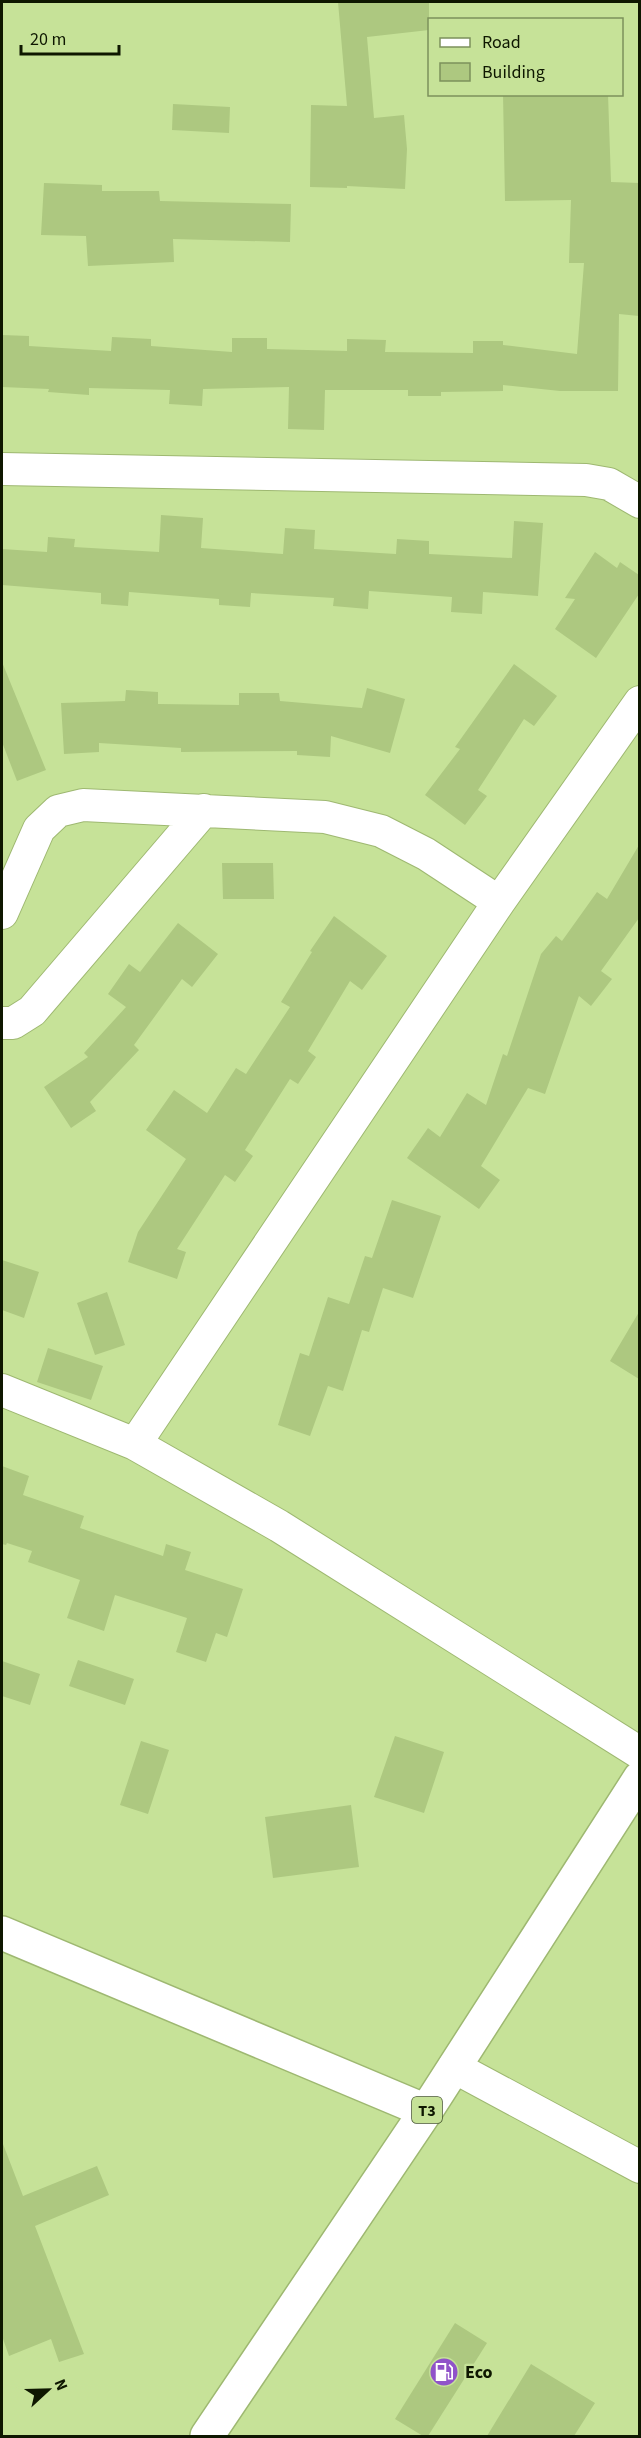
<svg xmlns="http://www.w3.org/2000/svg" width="641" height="2438" font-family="'Source Sans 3',sans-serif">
  <rect width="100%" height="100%" fill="#c6e298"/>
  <!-- building -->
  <path fill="#adc880" d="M 338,2 L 429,2 L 429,30 L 367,37 L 374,118 L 404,115 L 407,149 L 405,189 L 347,186 L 347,188 L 310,187 L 311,105 L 347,106 Z
    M 503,94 L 608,94 L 611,182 L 639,183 L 639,316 L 619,314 L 618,391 L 560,391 L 503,385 L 503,391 L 441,392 L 441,396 L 408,396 L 408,390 L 325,390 L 324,430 L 288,429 L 289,387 L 203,389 L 202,406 L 169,404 L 170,390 L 89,388 L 89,395 L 48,392 L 49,389 L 2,387 L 2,335 L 29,336 L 29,346 L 111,351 L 112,337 L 151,339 L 151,346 L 232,352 L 232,338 L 267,338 L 267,349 L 347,351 L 347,339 L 386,340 L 385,352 L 473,353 L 473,341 L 503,341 L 503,345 L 577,354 L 584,263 L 569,263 L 571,200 L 505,201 Z
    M 173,104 L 230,107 L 229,133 L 172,130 Z
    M 44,183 L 102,185 L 102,191 L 159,191 L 160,201 L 291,204 L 290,242 L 173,239 L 174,262 L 88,266 L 86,236 L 41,235 Z
    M 161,515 L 203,518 L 201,548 L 283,554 L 285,528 L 315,530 L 314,549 L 396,554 L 397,539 L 429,541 L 429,554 L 512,558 L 514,521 L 543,523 L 538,596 L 483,592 L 482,614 L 451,612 L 452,597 L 369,591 L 368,609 L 333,606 L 334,598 L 251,593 L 250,607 L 219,605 L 219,599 L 129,592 L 128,606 L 101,604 L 101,593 L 2,585 L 2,549 L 47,552 L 48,537 L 75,539 L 74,547 L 159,552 Z
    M 595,552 L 617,568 L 620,562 L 639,575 L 639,594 L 596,658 L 555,629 L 575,599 L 565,598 Z
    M 2,662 L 46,770 L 17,781 L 2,742 Z
    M 514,664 L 557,696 L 534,726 L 524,719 L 478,790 L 487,796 L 465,825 L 425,795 L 460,749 L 455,747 Z
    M 367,688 L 405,699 L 390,753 L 331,736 L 330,757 L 297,755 L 297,751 L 181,752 L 181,748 L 99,743 L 99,752 L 64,754 L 61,703 L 125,701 L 126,690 L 158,692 L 158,704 L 239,705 L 239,693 L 279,693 L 280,701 L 362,708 Z
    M 639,845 L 639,918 L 601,971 L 612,979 L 591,1006 L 579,996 L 545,1094 L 528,1088 L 481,1166 L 500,1180 L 479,1209 L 407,1158 L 428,1128 L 440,1137 L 467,1093 L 486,1105 L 503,1054 L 507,1056 L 541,954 L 556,936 L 562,941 L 597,892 L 607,899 Z
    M 222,863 L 273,863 L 274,899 L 223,899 Z
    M 334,916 L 387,956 L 362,990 L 350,981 L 308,1051 L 316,1057 L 298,1084 L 290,1079 L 245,1150 L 253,1156 L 235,1182 L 225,1175 L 177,1249 L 186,1252 L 177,1279 L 128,1262 L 138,1232 L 186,1159 L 146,1130 L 174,1090 L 207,1113 L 236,1068 L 246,1074 L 290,1007 L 281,1002 L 312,952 L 310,951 Z
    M 178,923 L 218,954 L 192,987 L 182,979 L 134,1045 L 139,1050 L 90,1102 L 96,1111 L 71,1128 L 44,1087 L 88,1057 L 84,1053 L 126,1007 L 108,994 L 129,964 L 140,972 Z
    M 392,1200 L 441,1216 L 413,1298 L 383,1288 L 369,1332 L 362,1330 L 343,1391 L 328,1386 L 310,1436 L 278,1425 L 300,1353 L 309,1356 L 328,1297 L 349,1304 L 365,1256 L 372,1258 Z
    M 2,1260 L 39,1272 L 24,1318 L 2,1310 Z
    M 107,1292 L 125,1345 L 95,1355 L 77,1303 Z
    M 639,1312 L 639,1379 L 610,1361 Z
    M 48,1348 L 103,1366 L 91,1400 L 37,1382 Z
    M 2,1466 L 29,1476 L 23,1495 L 84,1516 L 80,1528 L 163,1556 L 166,1544 L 191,1552 L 185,1570 L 243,1589 L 227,1637 L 216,1633 L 206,1662 L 176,1652 L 187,1618 L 115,1595 L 104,1631 L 67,1618 L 80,1580 L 28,1562 L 32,1551 L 7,1543 L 6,1545 L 2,1544 Z
    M 78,1660 L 134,1679 L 125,1705 L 69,1686 Z
    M 2,1661 L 40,1674 L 30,1705 L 2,1696 Z
    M 395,1736 L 444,1752 L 424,1813 L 374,1797 Z
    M 141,1741 L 169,1750 L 148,1814 L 120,1805 Z
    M 351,1805 L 359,1867 L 273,1878 L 265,1817 Z
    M 3,2144 L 23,2196 L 97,2166 L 109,2195 L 35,2226 L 84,2354 L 59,2362 L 51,2339 L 9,2356 L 2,2336 L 2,2145 Z
    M 455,2323 L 487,2343 L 428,2436 L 423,2436 L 395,2419 Z
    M 531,2364 L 595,2403 L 574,2436 L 487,2436 Z"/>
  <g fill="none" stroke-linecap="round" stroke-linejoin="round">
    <!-- minor casing -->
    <g stroke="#9eb871" stroke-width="34">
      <path id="minor" d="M 2,469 L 586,480 L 609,484 L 640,502
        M 2,913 L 39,829 L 58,811 L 83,805 L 325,817 L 381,831 L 426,854 L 499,902
        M 2,1023 L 13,1023 L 32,1011 L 204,810
        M 2,1390 L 135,1444 L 499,902 L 640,702
        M 135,1444 L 279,1526 L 640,1753
        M 454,2067 L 640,2167"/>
    </g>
    <!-- tertiary casing -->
    <g stroke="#9eb871" stroke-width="36">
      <path id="tertiary" d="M 2,1933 L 426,2111"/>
    </g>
    <!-- trunk casing -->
    <g stroke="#9eb871" stroke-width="36">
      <path id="trunk" d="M 207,2436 L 426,2111 L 640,1778"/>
    </g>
    <!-- minor -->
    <use href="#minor" stroke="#fff" stroke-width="32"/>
    <!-- tertiary -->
    <use href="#tertiary" stroke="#fff" stroke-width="33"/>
    <!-- trunk -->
    <use href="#trunk" stroke="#fff" stroke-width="33"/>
  </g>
  <!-- icons -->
  <defs>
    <g id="fuel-disc" transform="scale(1.5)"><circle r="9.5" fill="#9053c9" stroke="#c6e298"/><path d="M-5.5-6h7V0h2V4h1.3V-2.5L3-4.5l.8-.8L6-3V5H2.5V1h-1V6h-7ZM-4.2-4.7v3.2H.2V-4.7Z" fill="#fff"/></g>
  </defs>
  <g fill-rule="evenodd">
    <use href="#fuel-disc" x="444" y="2372"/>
  </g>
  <g text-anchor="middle" stroke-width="4.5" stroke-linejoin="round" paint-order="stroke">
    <!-- shield labels -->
    <rect fill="#c6e298" stroke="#45542e" stroke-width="1.5" x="412" y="2097" width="30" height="26" rx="4.5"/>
    <g font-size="16" font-weight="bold" fill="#0e1700">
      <text x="427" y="2116">T3</text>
    </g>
    <!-- poi labels -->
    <g font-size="18" font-weight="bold" fill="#0e1700" stroke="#c6e298" text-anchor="start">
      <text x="465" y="2378">Eco</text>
    </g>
  </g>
  <!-- border -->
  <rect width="641" height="2438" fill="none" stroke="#0e1700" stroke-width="6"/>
  <!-- legend -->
  <rect x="428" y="18" width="195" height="78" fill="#c6e298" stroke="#7c915b" stroke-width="1.5"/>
  <rect x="440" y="38" width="30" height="9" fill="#ffffff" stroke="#7c915b" stroke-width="1.5"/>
  <text x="482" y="48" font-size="18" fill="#0e1700">Road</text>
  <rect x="440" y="63" width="30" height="18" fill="#adc880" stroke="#7c915b" stroke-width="1.5"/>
  <text x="482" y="78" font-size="18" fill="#0e1700">Building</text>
  <!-- north arrow -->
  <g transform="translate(48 2390) rotate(68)" stroke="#c6e298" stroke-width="4.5" paint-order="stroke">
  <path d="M0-4.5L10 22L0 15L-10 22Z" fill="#0e1700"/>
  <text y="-9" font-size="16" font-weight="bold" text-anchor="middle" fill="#0e1700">N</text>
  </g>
  <!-- scale -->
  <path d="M21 45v9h98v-9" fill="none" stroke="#0e1700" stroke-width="3"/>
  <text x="30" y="45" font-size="18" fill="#0e1700" stroke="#c6e298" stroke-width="4.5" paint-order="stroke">20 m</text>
</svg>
